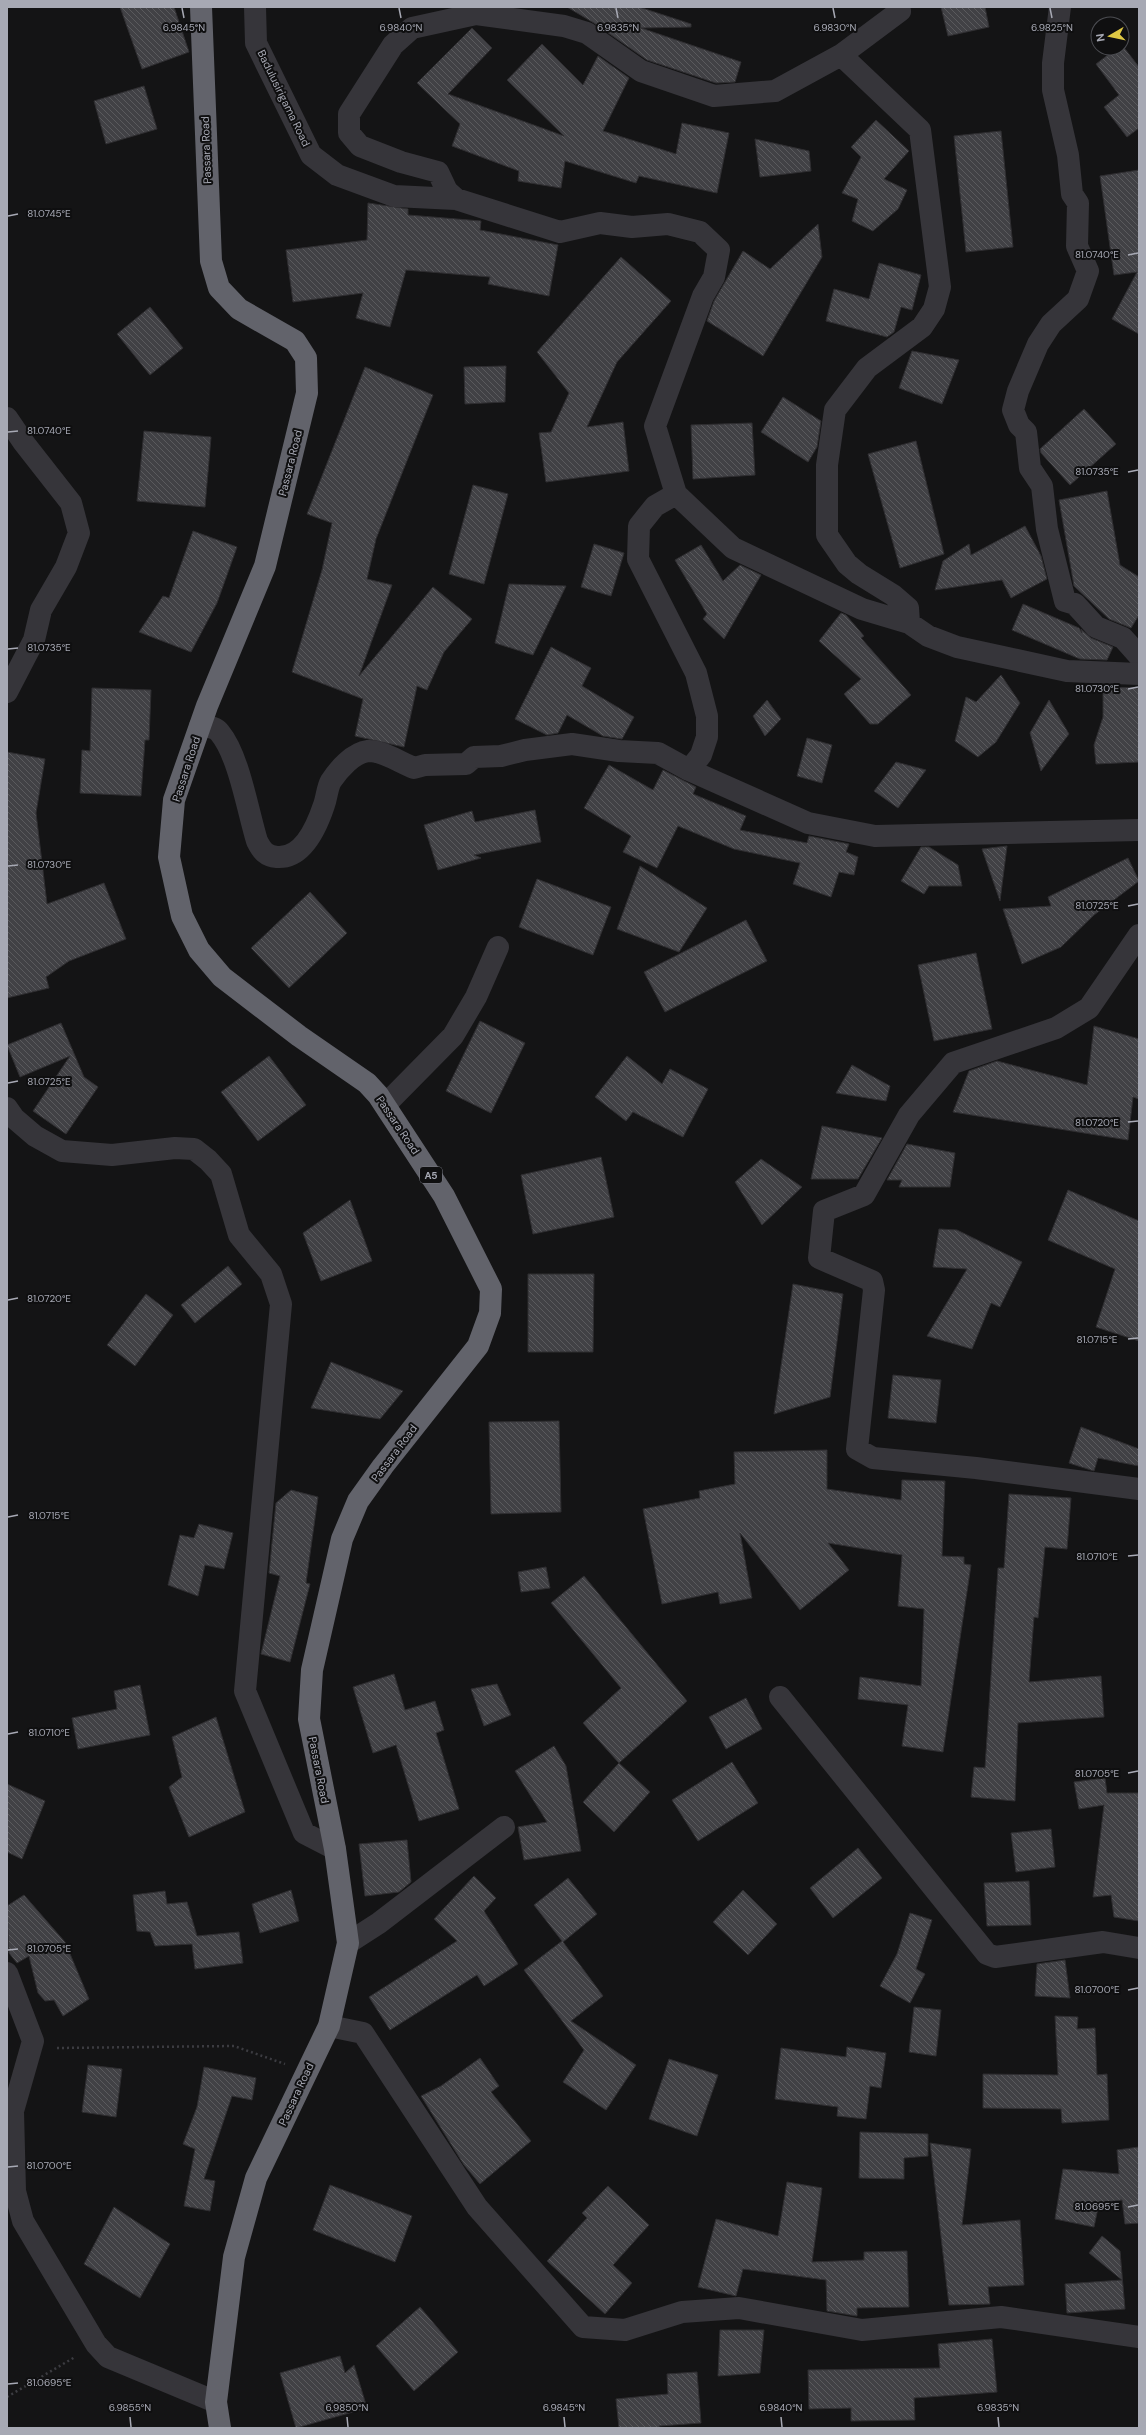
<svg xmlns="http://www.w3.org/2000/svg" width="1146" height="2435" font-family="'DM Sans',sans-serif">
  <defs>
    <pattern id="building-back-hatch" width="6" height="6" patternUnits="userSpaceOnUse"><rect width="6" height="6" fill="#414145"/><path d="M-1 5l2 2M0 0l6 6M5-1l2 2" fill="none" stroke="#5a5a5d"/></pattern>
  </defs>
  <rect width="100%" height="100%" fill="#141415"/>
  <!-- building -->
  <path fill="url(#building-back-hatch)" stroke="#2f2e31" d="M 120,7 L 174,7 L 189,52 L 142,69 Z
    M 567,7 L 639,7 L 691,24 L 691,27 L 641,28 L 741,62 L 735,82 L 716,83 L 647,60 L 594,23 Z
    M 941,7 L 985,7 L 989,27 L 948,36 Z
    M 472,28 L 492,48 L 448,94 L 564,136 L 507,80 L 542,44 L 583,85 L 598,56 L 629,78 L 603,131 L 676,154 L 682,123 L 729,133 L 717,193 L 639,176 L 636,183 L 565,161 L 561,188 L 518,181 L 519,171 L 452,146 L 460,124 L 417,83 Z
    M 1122,45 L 1139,67 L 1139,128 L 1127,137 L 1104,107 L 1119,95 L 1096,64 L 1117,48 L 1122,48 Z
    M 144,86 L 157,129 L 106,144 L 94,101 Z
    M 876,120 L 909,151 L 884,179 L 907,190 L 898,209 L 873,231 L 852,221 L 858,199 L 842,193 L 861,157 L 851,147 Z
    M 1001,131 L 1013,247 L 966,252 L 954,136 Z
    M 755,139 L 809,151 L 811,171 L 760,177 Z
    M 1139,170 L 1139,334 L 1112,319 L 1137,272 L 1114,275 L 1100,176 Z
    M 368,203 L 408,209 L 408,215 L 481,221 L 480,230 L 558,245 L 549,296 L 488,284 L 490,277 L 406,270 L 390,327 L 356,318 L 363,293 L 293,302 L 286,250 L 367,240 Z
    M 818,224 L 822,257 L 763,356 L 707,321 L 714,301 L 743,251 L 770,269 Z
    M 621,257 L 671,301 L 617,362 L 587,427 L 623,422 L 629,471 L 546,482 L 539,433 L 551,432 L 569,393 L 537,352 Z
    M 879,263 L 921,275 L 912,310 L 901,307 L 894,332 L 887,337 L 826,321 L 834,289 L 869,299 Z
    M 150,307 L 183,348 L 150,375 L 117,334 Z
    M 912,351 L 959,360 L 942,404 L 899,388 Z
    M 506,366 L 505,402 L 465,404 L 464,367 Z
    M 365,367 L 433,395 L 376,539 L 367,579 L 392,585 L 359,676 L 433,587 L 472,619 L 444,652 L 427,690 L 417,686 L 404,747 L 355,736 L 363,699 L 292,672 L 322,570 L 332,523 L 307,514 Z
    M 783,397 L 821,421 L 817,447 L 808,462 L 761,432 Z
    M 1084,409 L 1116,444 L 1070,485 L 1041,453 L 1040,449 Z
    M 752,423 L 755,475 L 693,479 L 691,425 Z
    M 144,431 L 211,437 L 205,507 L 137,501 Z
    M 916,441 L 944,554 L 900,568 L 868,454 Z
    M 473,485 L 508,494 L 484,584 L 449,574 Z
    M 1107,491 L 1120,565 L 1139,577 L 1139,615 L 1131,628 L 1109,619 L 1074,586 L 1073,580 L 1059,500 Z
    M 1025,526 L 1041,556 L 1047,579 L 1011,598 L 1002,580 L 935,590 L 943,561 L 969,544 L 971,555 Z
    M 193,531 L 237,547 L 217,603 L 191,652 L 139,632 L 163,596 L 169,598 Z
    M 594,544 L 624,553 L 611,596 L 581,587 Z
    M 701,545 L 723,581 L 740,565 L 761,575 L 724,639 L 703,619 L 707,614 L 675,560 Z
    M 509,584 L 566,586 L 533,655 L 495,643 Z
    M 1023,604 L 1079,628 L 1082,633 L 1081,629 L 1091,638 L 1113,647 L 1107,660 L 1080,659 L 1012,630 Z
    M 841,613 L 846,615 L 864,636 L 861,638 L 911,695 L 878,724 L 870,724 L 844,694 L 861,679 L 819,641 Z
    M 551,647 L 591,668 L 582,686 L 634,717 L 622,739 L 603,736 L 567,715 L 558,733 L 547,735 L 515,719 Z
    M 1001,675 L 1020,703 L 996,742 L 978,757 L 955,741 L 966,697 L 976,702 Z
    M 1103,687 L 1139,688 L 1139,762 L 1096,764 L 1094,745 L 1103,717 Z
    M 92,688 L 151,690 L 149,740 L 145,740 L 141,796 L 80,793 L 82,750 L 90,751 Z
    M 767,700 L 781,719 L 765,736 L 753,716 Z
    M 1049,700 L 1069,734 L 1041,771 L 1030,733 Z
    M 807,738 L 832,745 L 822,783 L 797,776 Z
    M 7,752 L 45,759 L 36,813 L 47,904 L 104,883 L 126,939 L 69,961 L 46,977 L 49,988 L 7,998 Z
    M 896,762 L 926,770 L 898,808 L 874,791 Z
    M 609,765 L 653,790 L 663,770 L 696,787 L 693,794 L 746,816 L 740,830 L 807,843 L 809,836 L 849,844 L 846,852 L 858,857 L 854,875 L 839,872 L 831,897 L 793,884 L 800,863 L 734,849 L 678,826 L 657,868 L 623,852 L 631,836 L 584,808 Z
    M 535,810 L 541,842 L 474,855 L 481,858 L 438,870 L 424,825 L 472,811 L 475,822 Z
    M 1007,846 L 1000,901 L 982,849 Z
    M 921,847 L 929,847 L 958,865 L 962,886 L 929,886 L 924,894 L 901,881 Z
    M 1128,858 L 1139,881 L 1094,915 L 1061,947 L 1022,964 L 1003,909 L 1051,906 L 1048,897 Z
    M 640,866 L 707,908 L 679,952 L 617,929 Z
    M 537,879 L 611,907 L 593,955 L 519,927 Z
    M 310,892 L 347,933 L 289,988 L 251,948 Z
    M 746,920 L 767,961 L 665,1012 L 644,972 Z
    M 976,953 L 992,1029 L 934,1041 L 918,965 Z
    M 480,1021 L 525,1043 L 491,1113 L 446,1091 Z
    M 61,1023 L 84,1077 L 98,1087 L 66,1134 L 33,1111 L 70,1056 L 20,1077 L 7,1045 Z
    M 1094,1026 L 1139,1039 L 1139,1099 L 1133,1097 L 1128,1140 L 953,1112 L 969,1071 L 997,1061 L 1087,1085 Z
    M 269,1056 L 306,1105 L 258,1141 L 221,1092 Z
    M 627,1056 L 662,1084 L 670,1069 L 708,1089 L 683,1137 L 633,1112 L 626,1121 L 595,1097 Z
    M 852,1065 L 890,1086 L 886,1101 L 836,1093 Z
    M 822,1126 L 882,1138 L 858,1179 L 811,1179 Z
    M 907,1144 L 955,1153 L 950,1187 L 899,1187 L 902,1180 L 887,1180 Z
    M 601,1157 L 614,1217 L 533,1234 L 521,1175 Z
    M 761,1159 L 802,1187 L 762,1225 L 735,1182 Z
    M 1068,1190 L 1139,1221 L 1139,1341 L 1096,1327 L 1115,1269 L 1048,1240 Z
    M 350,1200 L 372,1261 L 321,1281 L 303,1233 Z
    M 939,1229 L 957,1230 L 1022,1262 L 1000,1307 L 991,1303 L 972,1349 L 927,1336 L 967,1269 L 933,1267 Z
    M 228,1266 L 242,1284 L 195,1323 L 181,1305 Z
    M 528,1274 L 594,1274 L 593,1352 L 528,1352 Z
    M 793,1284 L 843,1294 L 830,1397 L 774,1414 Z
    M 146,1294 L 173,1315 L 135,1366 L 107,1345 Z
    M 331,1362 L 403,1391 L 380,1419 L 311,1408 Z
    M 893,1375 L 941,1380 L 936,1423 L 888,1418 Z
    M 559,1421 L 561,1512 L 491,1514 L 489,1422 Z
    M 1081,1427 L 1139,1449 L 1139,1466 L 1098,1458 L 1094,1471 L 1069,1463 Z
    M 827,1450 L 827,1489 L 901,1500 L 902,1480 L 945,1481 L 942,1556 L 964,1557 L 964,1564 L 971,1565 L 943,1752 L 902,1746 L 908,1705 L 858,1699 L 860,1677 L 921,1686 L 924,1609 L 898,1606 L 902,1555 L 828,1543 L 849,1570 L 800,1610 L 740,1533 L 752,1598 L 720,1604 L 718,1592 L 662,1604 L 643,1509 L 700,1498 L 699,1491 L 735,1484 L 734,1452 Z
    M 291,1490 L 318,1497 L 306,1583 L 310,1584 L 290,1662 L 261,1654 L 280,1576 L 269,1573 L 276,1503 Z
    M 1009,1494 L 1071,1498 L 1067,1549 L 1045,1547 L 1038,1618 L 1034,1617 L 1029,1682 L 1101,1676 L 1104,1717 L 1018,1723 L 1015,1801 L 971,1797 L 974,1767 L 985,1768 L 998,1568 L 1004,1568 Z
    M 199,1524 L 233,1533 L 224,1569 L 205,1565 L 198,1596 L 168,1585 L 180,1535 L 194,1538 Z
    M 546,1567 L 550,1588 L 521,1592 L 518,1572 Z
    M 584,1576 L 687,1701 L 619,1763 L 583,1723 L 621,1688 L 551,1603 Z
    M 394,1674 L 405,1710 L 435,1701 L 444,1730 L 436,1733 L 459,1809 L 419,1821 L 396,1745 L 373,1753 L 353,1687 Z
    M 497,1684 L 511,1715 L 484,1726 L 471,1689 Z
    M 140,1685 L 150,1735 L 78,1749 L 72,1718 L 117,1709 L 114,1691 Z
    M 746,1698 L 762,1729 L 726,1749 L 709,1717 Z
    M 216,1717 L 245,1812 L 189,1837 L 169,1787 L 182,1777 L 172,1737 Z
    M 554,1746 L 566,1766 L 581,1851 L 524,1860 L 518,1827 L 547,1822 L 515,1771 Z
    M 732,1762 L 758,1803 L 698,1841 L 672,1800 Z
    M 619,1763 L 650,1792 L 614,1832 L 583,1802 Z
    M 1105,1778 L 1107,1793 L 1139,1793 L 1139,1921 L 1114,1917 L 1111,1895 L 1093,1897 L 1104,1805 L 1079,1809 L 1074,1782 Z
    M 7,1784 L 45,1801 L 22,1859 L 7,1852 Z
    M 1051,1829 L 1055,1867 L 1016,1872 L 1011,1833 Z
    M 407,1840 L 411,1882 L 399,1892 L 365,1896 L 359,1844 Z
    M 858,1848 L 882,1878 L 833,1918 L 810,1888 Z
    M 474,1876 L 496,1898 L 484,1911 L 518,1964 L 484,1986 L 477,1975 L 390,2030 L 369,1997 L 457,1941 L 434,1919 Z
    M 568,1878 L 597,1914 L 563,1942 L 603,1996 L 571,2021 L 636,2065 L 606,2110 L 563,2082 L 584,2050 L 524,1970 L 562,1941 L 534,1905 Z
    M 1029,1881 L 1031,1925 L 987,1926 L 984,1883 Z
    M 291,1890 L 299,1921 L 260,1933 L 252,1904 Z
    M 743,1890 L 777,1924 L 748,1955 L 713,1922 Z
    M 165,1891 L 167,1904 L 187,1902 L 197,1936 L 239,1932 L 243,1963 L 195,1969 L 192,1944 L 155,1946 L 150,1932 L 137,1931 L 133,1895 Z
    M 24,1895 L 65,1942 L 89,1999 L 63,2016 L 54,2000 L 45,2001 L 38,1993 L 29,1956 L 17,1963 L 9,1953 L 7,1906 Z
    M 910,1913 L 932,1920 L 916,1969 L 925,1974 L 910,2003 L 880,1986 L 897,1954 Z
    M 1065,1960 L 1070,1998 L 1035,1996 L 1037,1964 Z
    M 914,2007 L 941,2010 L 936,2056 L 909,2052 Z
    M 1055,2016 L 1078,2017 L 1077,2029 L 1095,2028 L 1097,2075 L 1107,2074 L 1109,2120 L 1062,2123 L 1061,2109 L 983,2108 L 983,2074 L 1058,2075 Z
    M 847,2047 L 886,2053 L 881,2088 L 870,2086 L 866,2119 L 837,2116 L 838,2107 L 775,2099 L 781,2048 L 846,2057 Z
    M 480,2058 L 499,2086 L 491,2092 L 531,2141 L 480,2184 L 464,2165 L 421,2096 L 441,2086 Z
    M 669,2059 L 718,2075 L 697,2136 L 649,2119 Z
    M 88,2065 L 122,2069 L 116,2117 L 82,2112 Z
    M 204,2067 L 256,2078 L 252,2100 L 232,2096 L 204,2179 L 215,2181 L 210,2211 L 184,2206 L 195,2149 L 183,2144 L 197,2107 Z
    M 860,2132 L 928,2134 L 928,2156 L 904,2158 L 904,2179 L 859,2178 Z
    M 930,2143 L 971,2149 L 962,2225 L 1020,2220 L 1024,2285 L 988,2287 L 990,2304 L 949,2305 Z
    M 1139,2147 L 1139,2223 L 1125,2224 L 1122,2200 L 1099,2203 L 1094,2227 L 1055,2219 L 1063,2169 L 1119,2174 L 1117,2150 Z
    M 787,2182 L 822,2188 L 812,2262 L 864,2260 L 864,2252 L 907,2251 L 909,2307 L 857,2308 L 857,2316 L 827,2311 L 826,2280 L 743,2269 L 736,2296 L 698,2287 L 716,2219 L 778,2236 Z
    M 330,2185 L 412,2216 L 395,2262 L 313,2230 Z
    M 608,2186 L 649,2225 L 613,2265 L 632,2283 L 605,2314 L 547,2261 L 587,2218 L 582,2213 Z
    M 114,2207 L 170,2244 L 140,2298 L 84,2264 Z
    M 1102,2236 L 1120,2251 L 1125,2309 L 1067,2313 L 1065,2284 L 1122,2280 L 1089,2253 Z
    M 420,2307 L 458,2352 L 414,2391 L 376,2346 Z
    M 720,2330 L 764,2330 L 760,2373 L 718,2376 Z
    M 992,2339 L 997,2392 L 914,2398 L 915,2420 L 851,2421 L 851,2408 L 809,2409 L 808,2370 L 940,2368 L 938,2344 Z
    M 340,2356 L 345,2373 L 354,2365 L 367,2408 L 296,2428 L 280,2373 Z
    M 697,2372 L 701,2423 L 659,2426 L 660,2428 L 619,2428 L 616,2399 L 668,2394 L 667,2374 Z"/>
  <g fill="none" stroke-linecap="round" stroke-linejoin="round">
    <!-- path -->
    <path stroke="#3c3c41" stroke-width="2.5" stroke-dasharray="2 3" stroke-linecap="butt" d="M 57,2048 L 234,2046 L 285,2064
      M 7,2397 L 75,2357"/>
    <!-- minor -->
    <path stroke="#36353a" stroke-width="22" d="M 255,7 L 256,43 L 311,155 L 337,175 L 394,196 L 456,199
      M 899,7 L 900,11 L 841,55 L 920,130 L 940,287 L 934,309 L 922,327 L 867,368 L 835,410 L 827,465 L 827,535 L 847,564 L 859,574 L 893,595 L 908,608 L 909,623
      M 1060,7 L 1053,63 L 1053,90 L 1068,155 L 1072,194 L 1078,203 L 1077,246 L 1088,271 L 1078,299 L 1051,324 L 1038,344 L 1018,391 L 1013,410 L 1019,425 L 1026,432 L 1030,468 L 1042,486 L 1047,529 L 1065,601 L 1075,604 L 1096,627 L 1123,638 L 1139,656
      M 841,55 L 775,91 L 714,96 L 641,71 L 587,33 L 564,26 L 476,14 L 412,28 L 393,45 L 349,114 L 349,133 L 360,146 L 401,162 L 438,172 L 447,191 L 456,199 L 560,232 L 600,223 L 632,227 L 668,224 L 700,232 L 719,250 L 714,277 L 703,296 L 655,426 L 676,494 L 733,548 L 862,609 L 909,623 L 928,636 L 957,647 L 1067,671 L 1139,674
      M 7,418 L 24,443 L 71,503 L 79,533 L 66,567 L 41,610 L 34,640 L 7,692
      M 676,494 L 655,506 L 639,526 L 638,559 L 696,673 L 707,716 L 707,737 L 701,755 L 689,770
      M 200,726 C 207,727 215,726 220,733 C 239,756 248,812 257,841 C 262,851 266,856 277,857 C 303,859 317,826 324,805 C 327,797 327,788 331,781 C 339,769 353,753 368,751 C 382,750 401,763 414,768 L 425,765 L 466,764 L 474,757 L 501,756 L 525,750 L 572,744 L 619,751 L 658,753 L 689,770 L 808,823 L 875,836 L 1139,830
      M 1139,935 L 1089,1008 L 1056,1028 L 953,1063 L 909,1115 L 864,1195 L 824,1211 L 819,1258 L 872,1281 L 874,1290 L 857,1449 L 873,1458 L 976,1468 L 1139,1489
      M 385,1105 L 453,1036 L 476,997 L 498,947
      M 7,1108 L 14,1118 L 35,1136 L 62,1151 L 112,1155 L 175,1148 L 194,1149 L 208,1160 L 221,1174 L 239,1235 L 271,1274 L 281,1304 L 245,1691 L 304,1833 L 335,1849
      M 780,1697 L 987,1954 L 995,1957 L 1103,1942 L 1139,1948
      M 348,1943 L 379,1923 L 504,1827
      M 7,1973 L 33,2041 L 13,2111 L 15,2191 L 23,2221 L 96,2344 L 108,2357 L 216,2402
      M 329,2026 L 363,2033 L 477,2207 L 583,2327 L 625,2330 L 682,2312 L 739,2308 L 862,2330 L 1001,2317 L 1139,2337"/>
    <!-- highway -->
    <path stroke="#62636b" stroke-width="22" d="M 201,7 L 211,261 L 219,288 L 239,309 L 295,341 L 306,358 L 307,393 L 265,566 L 207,706 L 174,800 L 169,857 L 182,916 L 199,950 L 222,977 L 299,1036 L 367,1083 L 378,1095 L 444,1196 L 491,1289 L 490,1313 L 478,1346 L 383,1466 L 358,1501 L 342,1539 L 312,1670 L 309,1719 L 335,1849 L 348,1943 L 329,2026 L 256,2178 L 234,2257 L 216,2402 L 220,2428"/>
  </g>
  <!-- ticks -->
  <path fill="none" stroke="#a7a9b4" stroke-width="1.5" d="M 182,8 L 184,18M 399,8 L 401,18M 616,8 L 618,18M 833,8 L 835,18M 1050,8 L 1052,18M 8,216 L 18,214M 1128,255 L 1138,253M 8,432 L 18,431M 1128,472 L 1138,470M 8,649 L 18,648M 1128,689 L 1138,687M 8,866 L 18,865M 1128,906 L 1138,904M 8,1083 L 18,1081M 1128,1122 L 1138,1121M 8,1300 L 18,1298M 1128,1339 L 1138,1338M 8,1517 L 18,1515M 1128,1556 L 1138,1555M 8,1734 L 18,1732M 1128,1773 L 1138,1771M 8,1950 L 18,1949M 1128,1990 L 1138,1988M 8,2167 L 18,2166M 1128,2207 L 1138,2205M 8,2384 L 18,2383M 130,2417 L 131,2427M 347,2417 L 348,2427M 564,2417 L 565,2427M 781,2417 L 782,2427M 998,2417 L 999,2427"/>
  <g text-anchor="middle" stroke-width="4" stroke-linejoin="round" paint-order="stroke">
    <!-- shield labels -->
    <rect fill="#0f0f10" stroke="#797b83" stroke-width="1" x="420" y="1167" width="22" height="16" rx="3"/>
    <g font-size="10" font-weight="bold" fill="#a7a9b4">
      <text x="431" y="1179">A5</text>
    </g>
    <!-- street labels -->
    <g font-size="11" fill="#a7a9b4" stroke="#0f0f10">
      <text transform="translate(284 98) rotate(64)" y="4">Badulusirigama Road</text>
      <text transform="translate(206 150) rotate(-92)" y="4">Passara Road</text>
      <text transform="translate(290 463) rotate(-76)" y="4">Passara Road</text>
      <text transform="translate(186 769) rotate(-72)" y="4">Passara Road</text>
      <text transform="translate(398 1125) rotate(56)" y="4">Passara Road</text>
      <text transform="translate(394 1453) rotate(-53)" y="4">Passara Road</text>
      <text transform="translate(319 1770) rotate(79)" y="4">Passara Road</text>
      <text transform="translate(296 2094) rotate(-65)" y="4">Passara Road</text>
    </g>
  </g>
  <g font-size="10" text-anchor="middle" fill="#a7a9b4" stroke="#0f0f10" stroke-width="4" stroke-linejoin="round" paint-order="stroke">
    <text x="184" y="31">6.9845°N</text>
    <text x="401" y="31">6.9840°N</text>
    <text x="618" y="31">6.9835°N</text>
    <text x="835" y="31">6.9830°N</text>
    <text x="1052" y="31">6.9825°N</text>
    <text x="49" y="217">81.0745°E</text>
    <text x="1097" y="258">81.0740°E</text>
    <text x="49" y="434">81.0740°E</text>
    <text x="1097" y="475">81.0735°E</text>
    <text x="49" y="651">81.0735°E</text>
    <text x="1097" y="692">81.0730°E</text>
    <text x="49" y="868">81.0730°E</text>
    <text x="1097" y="909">81.0725°E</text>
    <text x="49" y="1085">81.0725°E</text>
    <text x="1097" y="1126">81.0720°E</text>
    <text x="49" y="1302">81.0720°E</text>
    <text x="1097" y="1343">81.0715°E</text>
    <text x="49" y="1519">81.0715°E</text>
    <text x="1097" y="1560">81.0710°E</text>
    <text x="49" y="1736">81.0710°E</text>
    <text x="1097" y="1777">81.0705°E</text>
    <text x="49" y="1952">81.0705°E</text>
    <text x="1097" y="1993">81.0700°E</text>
    <text x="49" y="2169">81.0700°E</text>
    <text x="1097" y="2210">81.0695°E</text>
    <text x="49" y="2386">81.0695°E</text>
    <text x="130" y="2411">6.9855°N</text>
    <text x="347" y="2411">6.9850°N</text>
    <text x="564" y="2411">6.9845°N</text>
    <text x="781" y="2411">6.9840°N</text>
    <text x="998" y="2411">6.9835°N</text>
  </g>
  <!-- border -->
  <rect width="1146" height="2435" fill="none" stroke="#a7a9b4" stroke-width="16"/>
  <!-- north arrow -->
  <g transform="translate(1110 36) rotate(261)"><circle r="19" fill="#0f0f10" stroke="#4c4d52"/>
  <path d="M0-3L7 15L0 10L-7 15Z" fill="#dec844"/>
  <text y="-6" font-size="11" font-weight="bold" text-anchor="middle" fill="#a7a9b4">N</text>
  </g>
</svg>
